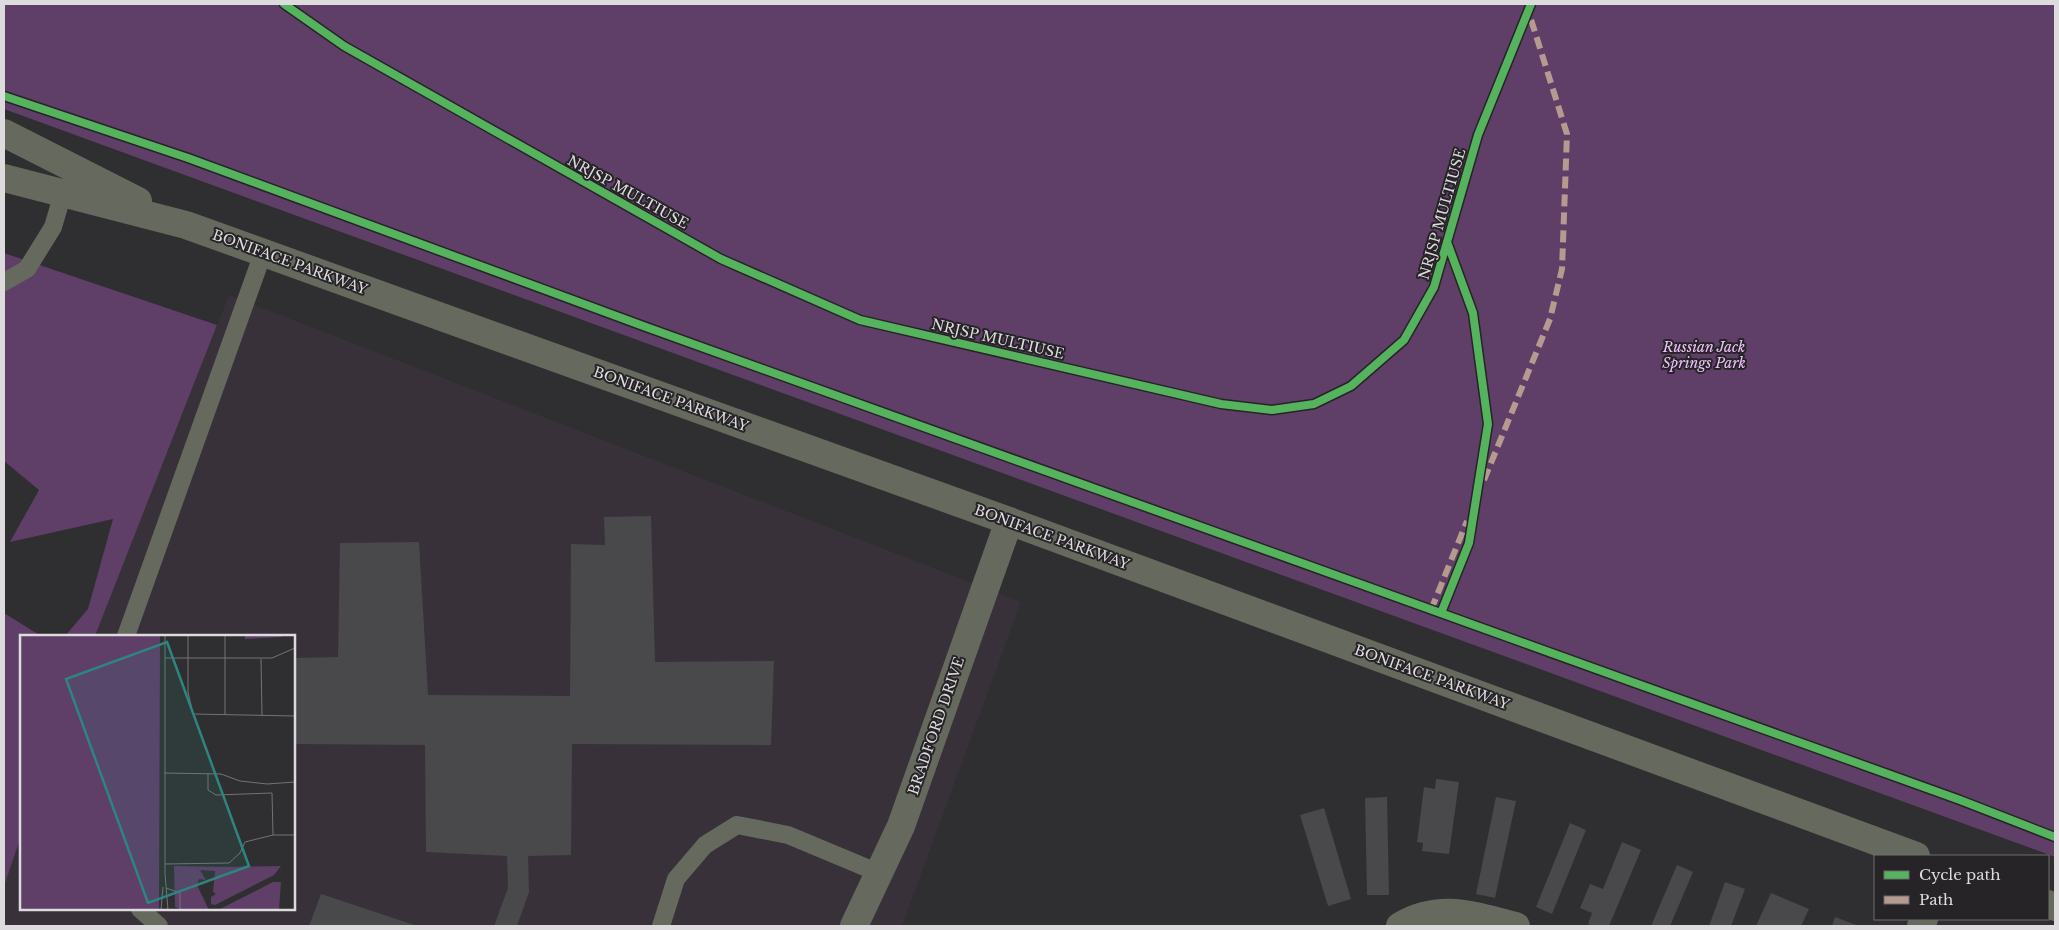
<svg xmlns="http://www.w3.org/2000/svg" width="2059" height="930" font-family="'Libre Baskerville',serif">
  <rect width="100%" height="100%" fill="#2f2e30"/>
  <!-- built -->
  <path fill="#38313a" d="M 229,295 L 1021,602 L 902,926 L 4,926 L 4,868 L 21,824 L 21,909 L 294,909 L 294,636 L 95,636 Z"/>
  <!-- green -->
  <path fill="#5f3e68" d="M 4,4 L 2055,4 L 2055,857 L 4,109 Z
    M 4,253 L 217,325 L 95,636 L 65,636 L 88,609 L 113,519 L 10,542 L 39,490 L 4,461 Z
    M 4,613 L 41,636 L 21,636 L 21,836 L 4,886 Z"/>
  <!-- building -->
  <path fill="#49484a" d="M 651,516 L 655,662 L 774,661 L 771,745 L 572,744 L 571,855 L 528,856 L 529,892 L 517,926 L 494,926 L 508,888 L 507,856 L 426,852 L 425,745 L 294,744 L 294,658 L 338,657 L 340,543 L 419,542 L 428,695 L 570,696 L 571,544 L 605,545 L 604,517 Z
    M 1436,779 L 1459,782 L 1449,854 L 1422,851 L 1423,843 L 1417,842 L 1424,787 L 1435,789 Z
    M 1387,797 L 1389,895 L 1367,895 L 1365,798 Z
    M 1496,797 L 1516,801 L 1495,898 L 1476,894 Z
    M 1324,808 L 1351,899 L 1328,906 L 1300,815 Z
    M 1570,823 L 1586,830 L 1552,914 L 1536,907 Z
    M 1622,842 L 1641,850 L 1609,926 L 1593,926 L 1588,924 L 1592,913 L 1580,908 L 1590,884 L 1603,889 Z
    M 1677,865 L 1693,872 L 1670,926 L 1651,926 Z
    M 1725,882 L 1745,889 L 1731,926 L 1709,926 Z
    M 1771,893 L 1809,909 L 1801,926 L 1756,926 Z
    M 321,894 L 417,926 L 309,926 Z
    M 1835,917 L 1859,926 L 1832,926 Z"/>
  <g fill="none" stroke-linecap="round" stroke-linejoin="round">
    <!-- service -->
    <path stroke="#65695e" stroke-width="18" d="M 4,282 L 27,269 L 53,227 L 63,193
      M 126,636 L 263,253
      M 140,909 L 159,926
      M 661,926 L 676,879 L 705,845 L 737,825 L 788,835 L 879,873"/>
    <!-- minor -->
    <path stroke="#65695e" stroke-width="28" d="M 854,926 L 901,826 L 1009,521
      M 1400,926 C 1441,902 1474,916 1516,926
      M 1921,926 L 1924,919"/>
    <!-- primary -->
    <path stroke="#666a5e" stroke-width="28" d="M 4,133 L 138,201
      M 4,178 L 186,225 L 1009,521 L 1916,856
      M 2048,904 L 2055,907"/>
    <!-- quiet -->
    <path stroke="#b69a8f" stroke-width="6" stroke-dasharray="12 6" stroke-linecap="butt" d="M 1484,480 L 1550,319 L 1562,269 L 1567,134 L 1528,10
      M 1431,610 L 1467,521"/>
    <!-- cycleway casing -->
    <g stroke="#262427" stroke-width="11">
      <path id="cycleway" d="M 284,4 L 344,46 L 721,259 L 860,320 L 1221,404 L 1272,410 L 1314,404 L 1351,386 L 1404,340 L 1434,287 L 1478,135 L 1531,4
        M 4,96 L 188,158 L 646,327 L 1960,800 L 2055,837
        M 1441,613 L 1469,543 L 1488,424 L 1473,313 L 1447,242"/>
    </g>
    <!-- cycleway -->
    <use href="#cycleway" stroke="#56b35d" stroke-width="8"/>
  </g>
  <g text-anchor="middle" stroke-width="4" stroke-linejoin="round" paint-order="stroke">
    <!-- street labels -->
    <g font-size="14" fill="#dddbdd" stroke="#262427">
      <text transform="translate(628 192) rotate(29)" y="5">NRJSP MULTIUSE</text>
      <text transform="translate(1442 214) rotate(-74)" y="5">NRJSP MULTIUSE</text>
      <text transform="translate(290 262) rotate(20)" y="5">BONIFACE PARKWAY</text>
      <text transform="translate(998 339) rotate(13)" y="5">NRJSP MULTIUSE</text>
      <text transform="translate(671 399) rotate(20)" y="5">BONIFACE PARKWAY</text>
      <text transform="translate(1052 537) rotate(20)" y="5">BONIFACE PARKWAY</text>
      <text transform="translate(1432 677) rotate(20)" y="5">BONIFACE PARKWAY</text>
      <text transform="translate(936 726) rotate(-71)" y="5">BRADFORD DRIVE</text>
    </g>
    <!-- park labels -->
    <g font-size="14" font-style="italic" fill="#efc1fc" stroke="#262427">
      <text x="1704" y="352">Russian Jack<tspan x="1704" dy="16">Springs Park</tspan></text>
    </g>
  </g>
  <!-- overview -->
  <g transform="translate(20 635)">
    <rect width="275" height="275" fill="#2f2e30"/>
    <path d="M 0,0 L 140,0 L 139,275 L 0,275 ZM 225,0 L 261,0 L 262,2 L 225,4 ZM 154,231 L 203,232 L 261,231 L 254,240 L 195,270 L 191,269 L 191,262 L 196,259 L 193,257 L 195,236 L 180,235 L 186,245 L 179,244 L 177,250 L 189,275 L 162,275 L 155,272 ZM 253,247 L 261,247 L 259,275 L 198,275 Z" fill="#5f3e68"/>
    <path fill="none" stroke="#757375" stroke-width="1" d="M 145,0 L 145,239 L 148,275M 168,0 L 168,57 L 173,79 L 275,81M 205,0 L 205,80M 145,23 L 252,23 L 275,13M 241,24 L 242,81M 144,138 L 201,139 L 220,146 L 247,149 L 275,147M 188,138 L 188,155 L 196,160 L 252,158 L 253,200 L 275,200M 145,229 L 209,228 L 220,218 L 225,207 L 253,200M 146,253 L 160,258 L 160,275M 141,275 L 143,252"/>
    <path fill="#2e857f" fill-opacity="0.15" stroke="#2e857f" stroke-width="2.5" d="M 147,7 L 229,231 L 128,268 L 46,44 Z"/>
    <rect width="275" height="275" fill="none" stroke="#dddbdd" stroke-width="2.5"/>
  </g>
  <!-- border -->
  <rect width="2059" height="930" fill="none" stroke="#dddbdd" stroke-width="10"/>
  <!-- legend -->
  <rect x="1874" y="855" width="175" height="65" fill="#262427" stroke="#6f6d70"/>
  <rect x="1884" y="871" width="25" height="8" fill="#56b35d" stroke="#6f6d70"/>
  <text x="1919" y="880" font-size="15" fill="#dddbdd">Cycle path</text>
  <rect x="1884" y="896" width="25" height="8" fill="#b69a8f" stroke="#6f6d70"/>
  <text x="1919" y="905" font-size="15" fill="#dddbdd">Path</text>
</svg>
